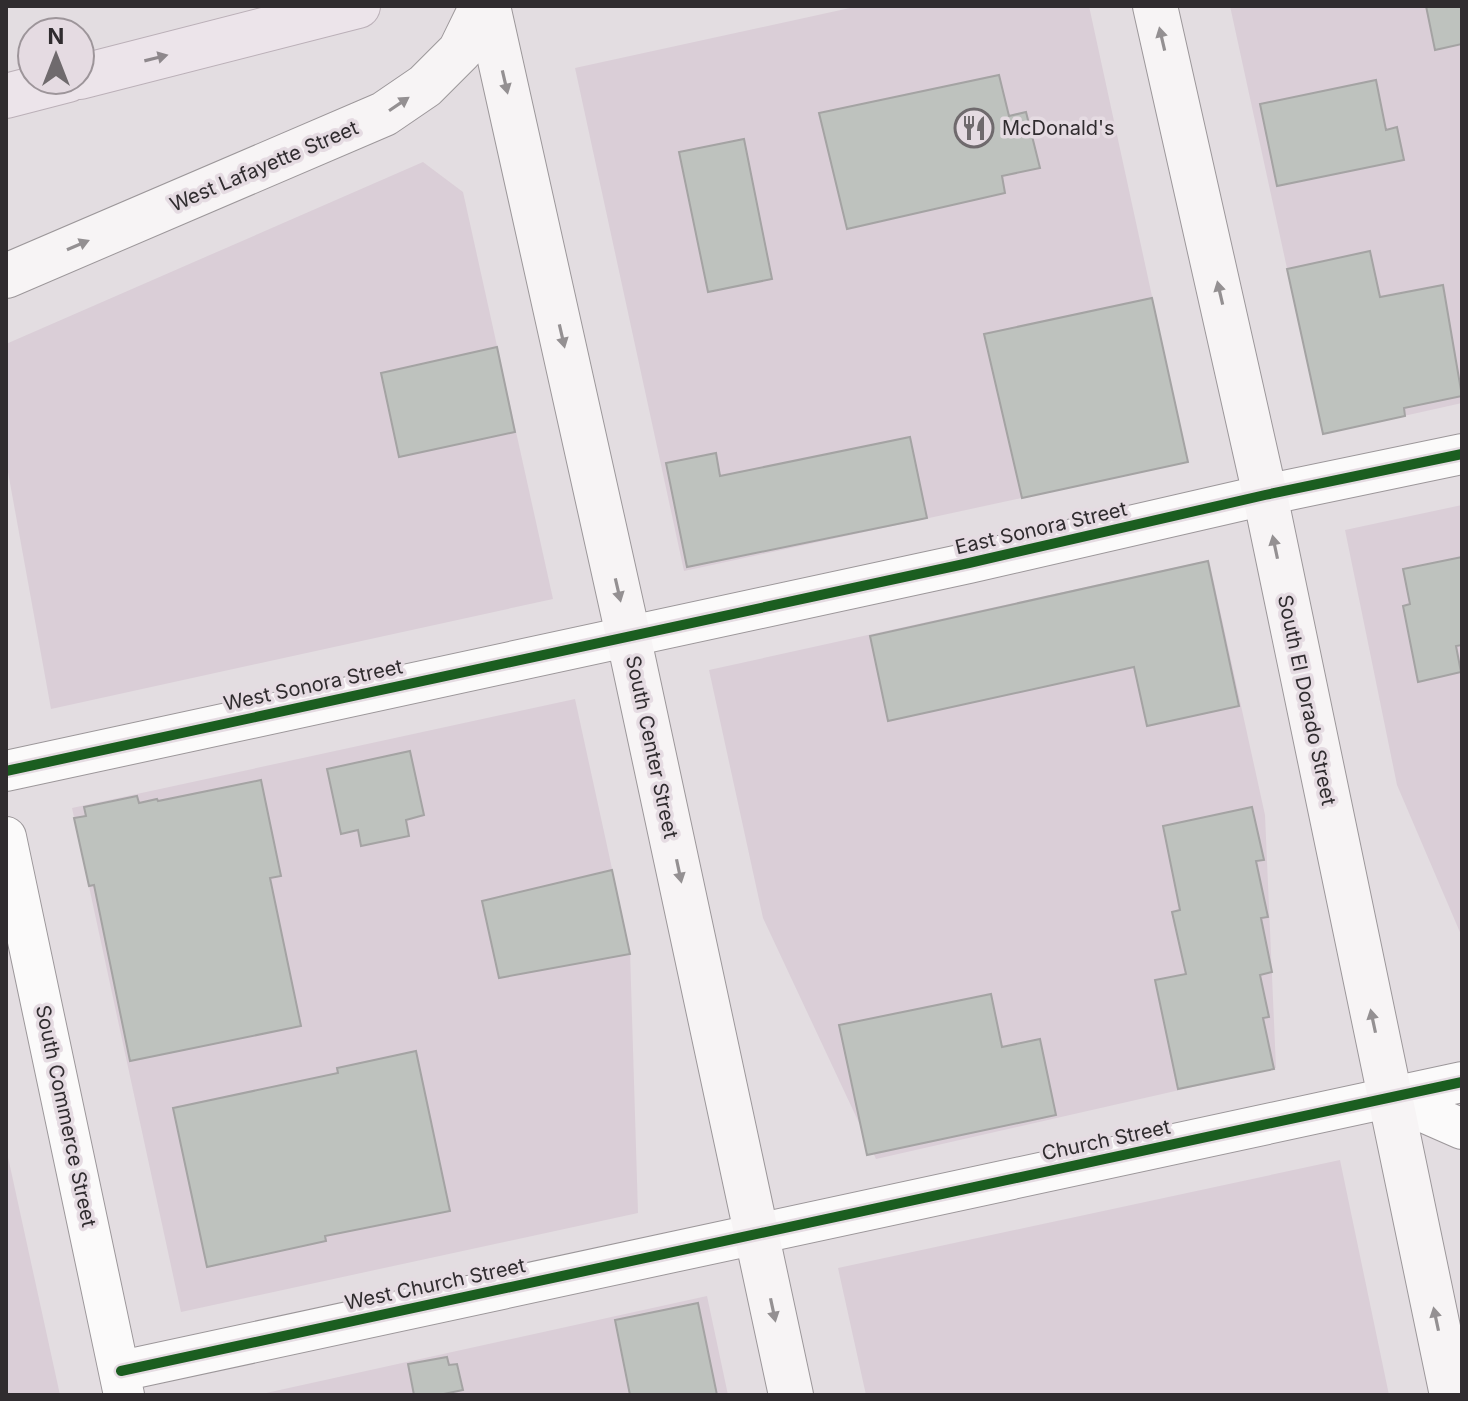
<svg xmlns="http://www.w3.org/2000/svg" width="1468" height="1401" font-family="Inter,sans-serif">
  <rect width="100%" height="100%" fill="#e3dde1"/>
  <!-- built -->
  <path fill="#daced7" d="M 859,6 L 1089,6 L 1188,462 L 684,571 L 575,68 Z
    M 1230,6 L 1462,6 L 1462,403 L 1323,434 Z
    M 423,162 L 463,192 L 553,599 L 51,709 L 6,461 L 6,344 Z
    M 1462,505 L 1462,937 L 1397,785 L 1345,530 Z
    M 1209,560 L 1265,815 L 1276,1068 L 876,1159 L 763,918 L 709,670 Z
    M 575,699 L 630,951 L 638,1213 L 181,1312 L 72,808 Z
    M 6,1148 L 60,1395 L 6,1395 Z
    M 1340,1160 L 1389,1395 L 866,1395 L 838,1268 Z
    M 707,1296 L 728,1395 L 257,1395 Z"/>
  <!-- building -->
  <path fill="#bec2be" stroke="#a4a3a3" stroke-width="2" d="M 1426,6 L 1462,6 L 1462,44 L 1435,50 Z
    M 999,75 L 1009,116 L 1026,112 L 1040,168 L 1002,176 L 1005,193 L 847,229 L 819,113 Z
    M 1376,80 L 1386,130 L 1397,127 L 1404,160 L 1277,186 L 1260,104 Z
    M 744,139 L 772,279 L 708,292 L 679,152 Z
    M 1370,251 L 1380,297 L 1443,285 L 1462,396 L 1404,408 L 1405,416 L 1323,434 L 1287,269 Z
    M 1152,298 L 1188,462 L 1022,498 L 984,334 Z
    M 497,347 L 515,432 L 399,457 L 381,373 Z
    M 910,437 L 927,518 L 687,567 L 666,463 L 716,453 L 720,476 Z
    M 1462,557 L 1462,645 L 1456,646 L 1461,672 L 1418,682 L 1403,606 L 1410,604 L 1403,569 Z
    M 1208,561 L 1239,706 L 1147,726 L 1134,667 L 888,721 L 870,636 Z
    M 410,751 L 424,815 L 406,820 L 409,836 L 361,846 L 358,830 L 341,834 L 327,769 Z
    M 261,780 L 281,876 L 270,878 L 301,1026 L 130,1061 L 94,885 L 89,886 L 74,818 L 86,816 L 84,807 L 137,796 L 139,803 L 157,799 L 158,801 Z
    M 1252,807 L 1264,860 L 1256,861 L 1268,917 L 1261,918 L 1272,972 L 1260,975 L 1269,1017 L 1263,1018 L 1274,1069 L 1178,1089 L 1155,980 L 1186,974 L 1172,912 L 1180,910 L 1163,826 Z
    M 612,870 L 630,954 L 499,978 L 482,901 Z
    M 991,994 L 1002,1047 L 1040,1039 L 1056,1115 L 867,1155 L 839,1025 Z
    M 416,1051 L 450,1211 L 325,1236 L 326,1241 L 207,1267 L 173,1108 L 338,1073 L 337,1068 Z
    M 698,1303 L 717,1395 L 630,1395 L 615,1320 Z
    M 447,1357 L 449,1365 L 457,1364 L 463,1390 L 439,1395 L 414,1395 L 408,1364 Z"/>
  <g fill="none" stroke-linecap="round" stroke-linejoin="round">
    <!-- minor casing -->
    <g stroke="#9c979a" stroke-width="42">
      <path id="minor" d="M 6,771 L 969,563 L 1265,495 L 1462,454
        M 6,837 L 124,1395
        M 1389,1097 L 1462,1129
        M 121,1371 L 1462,1082"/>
    </g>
    <!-- secondary casing -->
    <g stroke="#9c979a" stroke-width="46">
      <path id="secondary" d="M 488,6 L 628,635 L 791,1395
        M 1155,6 L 1265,495 L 1452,1395
        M 6,276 L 384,114 L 425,86 L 460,51 L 482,6"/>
    </g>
    <!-- motorway casing -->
    <g stroke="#bbb0b8" stroke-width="46">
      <path id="motorway" d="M 80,77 L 358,6
        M 6,96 L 68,80"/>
    </g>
    <!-- minor -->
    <use href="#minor" stroke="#fbfafa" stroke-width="40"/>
    <!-- secondary -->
    <use href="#secondary" stroke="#f7f4f5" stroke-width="44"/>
    <!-- motorway -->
    <use href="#motorway" stroke="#ece4ea" stroke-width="44"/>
    <!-- cycleway casing -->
    <g stroke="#e5dbe2" stroke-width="15">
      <path id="cycleway" d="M 6,771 L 969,563 L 1265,495 L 1462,454
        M 121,1371 L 1462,1082"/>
    </g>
    <!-- cycleway -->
    <use href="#cycleway" stroke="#1b5e20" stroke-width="10"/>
  </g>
  <!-- one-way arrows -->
  <defs><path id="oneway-solid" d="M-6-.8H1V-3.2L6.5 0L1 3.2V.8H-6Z" transform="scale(2)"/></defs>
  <g fill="#949092">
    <use href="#oneway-solid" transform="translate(1162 39) rotate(-103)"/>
    <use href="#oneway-solid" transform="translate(505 82) rotate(77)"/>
    <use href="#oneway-solid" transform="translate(399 104) rotate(-34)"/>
    <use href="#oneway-solid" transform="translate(78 245) rotate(-23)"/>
    <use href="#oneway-solid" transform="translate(1220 293) rotate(-103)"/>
    <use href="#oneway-solid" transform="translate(562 336) rotate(77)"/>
    <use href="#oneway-solid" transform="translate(1275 547) rotate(-102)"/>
    <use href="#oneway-solid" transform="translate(618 590) rotate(77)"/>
    <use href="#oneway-solid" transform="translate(679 871) rotate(78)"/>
    <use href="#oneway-solid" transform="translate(1373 1021) rotate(-102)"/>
    <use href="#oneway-solid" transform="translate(773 1310) rotate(78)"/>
    <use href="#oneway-solid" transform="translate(1436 1319) rotate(-102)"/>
  </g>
  <use fill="#8e888c" href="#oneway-solid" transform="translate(156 58) rotate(-14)"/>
  <!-- icons -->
  <defs>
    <g id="restaurant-ring" transform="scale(2)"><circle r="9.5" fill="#e5dbe2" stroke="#6f6a6d" stroke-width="1.5"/><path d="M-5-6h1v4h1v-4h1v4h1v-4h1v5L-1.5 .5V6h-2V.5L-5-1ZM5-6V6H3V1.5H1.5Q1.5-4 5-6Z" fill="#6f6a6d"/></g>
  </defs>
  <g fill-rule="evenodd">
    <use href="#restaurant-ring" x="974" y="128"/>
  </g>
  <g text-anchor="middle" stroke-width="7" stroke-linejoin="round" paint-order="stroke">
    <!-- poi labels -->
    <g font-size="20" fill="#302c2f" stroke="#e5dbe2" text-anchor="start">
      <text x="1002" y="135">McDonald's</text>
    </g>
    <!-- street labels -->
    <g font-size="20" fill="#302c2f" stroke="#e5dbe2">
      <text transform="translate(264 166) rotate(-23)" y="7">West Lafayette Street</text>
      <text transform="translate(1041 528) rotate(-13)" y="7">East Sonora Street</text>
      <text transform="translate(313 685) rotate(-12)" y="7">West Sonora Street</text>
      <text transform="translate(1307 700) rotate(78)" y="7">South El Dorado Street</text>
      <text transform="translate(652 747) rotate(78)" y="7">South Center Street</text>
      <text transform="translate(66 1116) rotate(78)" y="7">South Commerce Street</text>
      <text transform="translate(1106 1140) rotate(-12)" y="7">Church Street</text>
      <text transform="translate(435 1284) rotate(-12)" y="7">West Church Street</text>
    </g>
  </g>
  <!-- border -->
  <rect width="1468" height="1401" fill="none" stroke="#302c2f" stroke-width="16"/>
  <!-- north arrow -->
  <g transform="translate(56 56)"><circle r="38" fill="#e5dbe2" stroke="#9d959a" stroke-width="2"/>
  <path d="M0-6L14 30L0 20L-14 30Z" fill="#6f6a6d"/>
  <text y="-12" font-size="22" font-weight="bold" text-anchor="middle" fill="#302c2f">N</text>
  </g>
</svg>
